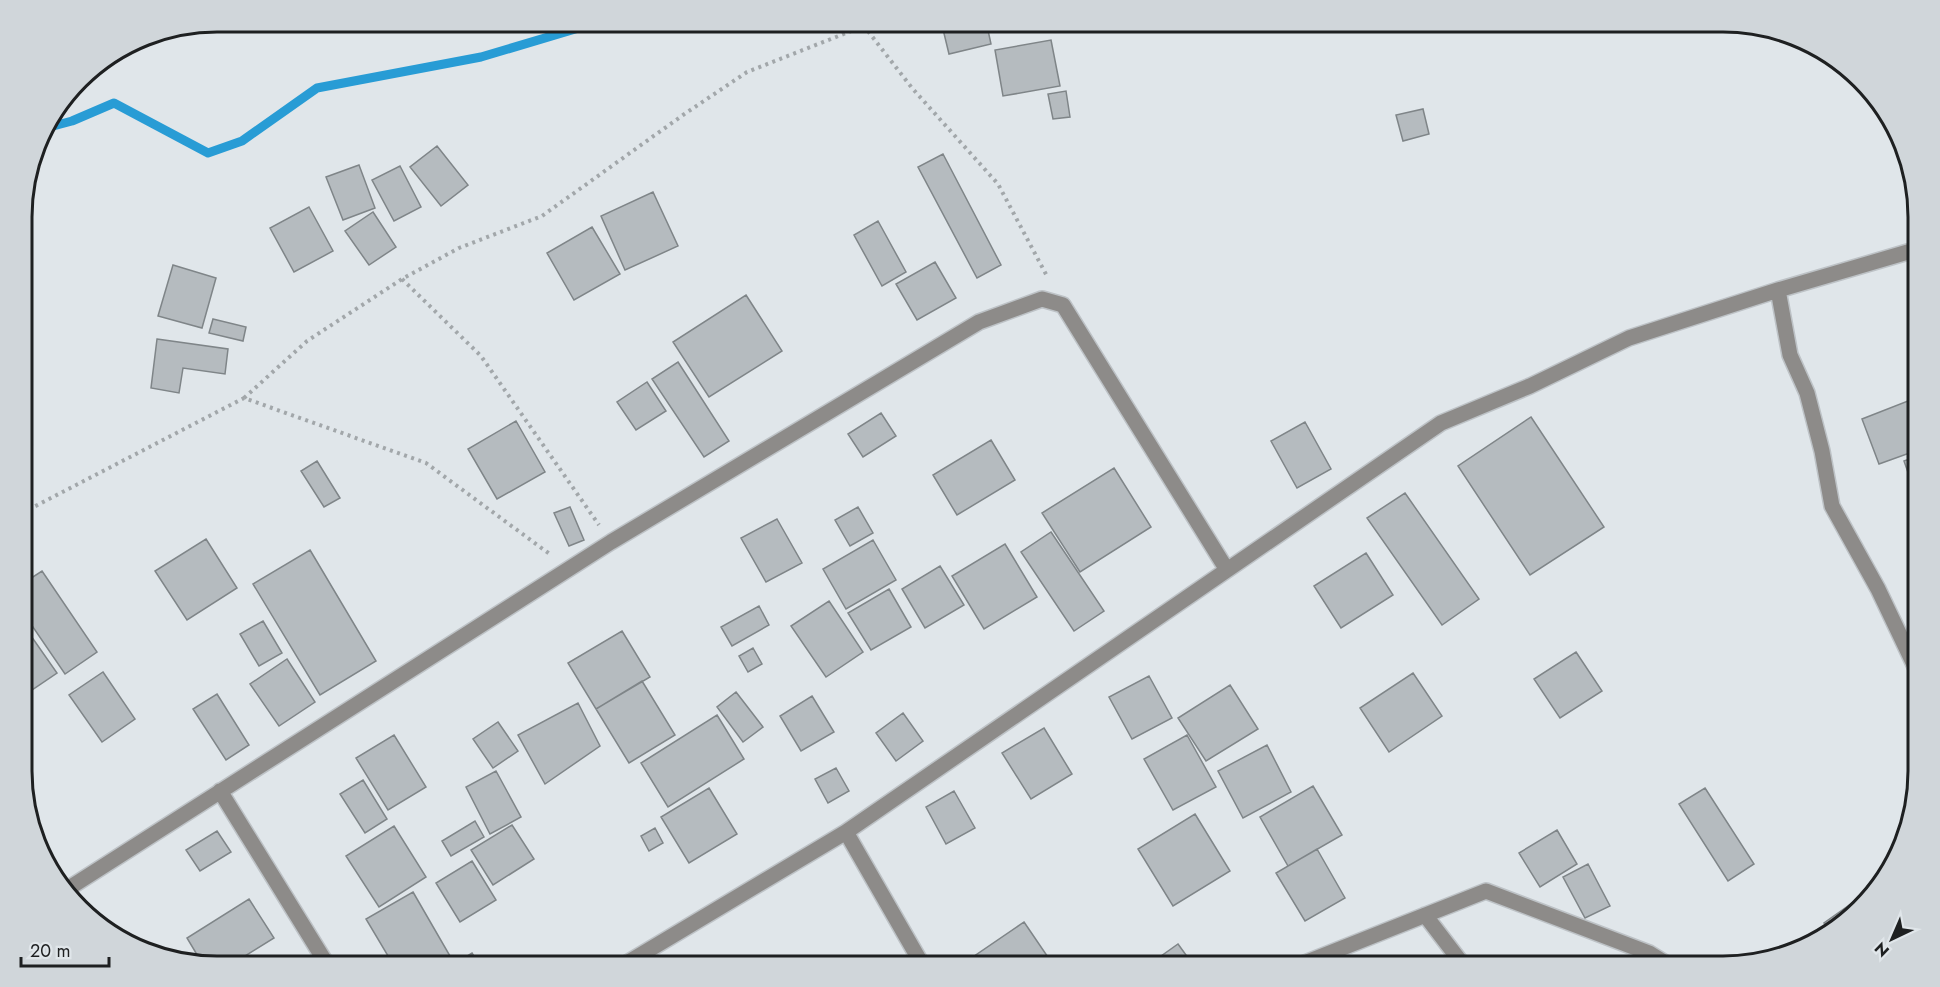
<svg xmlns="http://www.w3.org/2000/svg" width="1940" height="987" font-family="Jost,sans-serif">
  <rect width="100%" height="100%" fill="#e0e6ea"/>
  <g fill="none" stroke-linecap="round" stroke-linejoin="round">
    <!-- stream -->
    <path stroke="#289cd5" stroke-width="9" d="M 42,129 L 72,121 L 114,103 L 208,153 L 242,141 L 317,88 L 481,57 L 602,21"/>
  </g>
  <!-- building -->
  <path fill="#b5bbbf" stroke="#7f8588" stroke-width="1.5" d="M 941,21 L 986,21 L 991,44 L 949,54 Z
    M 1051,40 L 1060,86 L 1003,96 L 995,50 Z
    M 1066,91 L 1070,117 L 1053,119 L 1048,94 Z
    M 1423,109 L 1429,134 L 1403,141 L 1396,115 Z
    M 437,146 L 468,185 L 441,206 L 410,167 Z
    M 943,154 L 1001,265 L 977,278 L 918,167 Z
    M 359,165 L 375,208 L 343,220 L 326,177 Z
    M 400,166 L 421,207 L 394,221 L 372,180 Z
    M 653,192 L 678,246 L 625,270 L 601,216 Z
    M 309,207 L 333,251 L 294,272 L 270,228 Z
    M 373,212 L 396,247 L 369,265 L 345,231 Z
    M 878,221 L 906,272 L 882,286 L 854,235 Z
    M 592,227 L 620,274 L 574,300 L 547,253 Z
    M 935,262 L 956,298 L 917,320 L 896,284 Z
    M 173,265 L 216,278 L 202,328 L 158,316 Z
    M 746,295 L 782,351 L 709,397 L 673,342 Z
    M 213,319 L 246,327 L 243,341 L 209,333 Z
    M 157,339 L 228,349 L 225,374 L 183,368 L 179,393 L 151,388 Z
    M 678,362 L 729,441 L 704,457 L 652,379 Z
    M 647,382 L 666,411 L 636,430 L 617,402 Z
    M 1918,397 L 1918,450 L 1879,464 L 1862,419 Z
    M 881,413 L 896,436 L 863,457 L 848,434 Z
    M 1531,417 L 1604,527 L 1530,575 L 1458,466 Z
    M 516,421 L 545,472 L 497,499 L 468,449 Z
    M 1305,422 L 1331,469 L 1297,488 L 1271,441 Z
    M 991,440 L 1015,480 L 957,515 L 933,475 Z
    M 1918,456 L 1918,501 L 1904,461 Z
    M 317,461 L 340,498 L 324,507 L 301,471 Z
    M 1114,468 L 1151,527 L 1080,572 L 1042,513 Z
    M 1405,493 L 1479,599 L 1442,625 L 1367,518 Z
    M 570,507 L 584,540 L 569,546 L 554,513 Z
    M 858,507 L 873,533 L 850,546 L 835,520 Z
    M 777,519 L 802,563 L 766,582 L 741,538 Z
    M 1051,532 L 1104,611 L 1074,631 L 1021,552 Z
    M 206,539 L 237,588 L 187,620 L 155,571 Z
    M 873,540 L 896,580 L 846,609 L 823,569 Z
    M 1005,544 L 1037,597 L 984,629 L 952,576 Z
    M 310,550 L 376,661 L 320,695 L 253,584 Z
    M 1366,553 L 1393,595 L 1341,628 L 1314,586 Z
    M 940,566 L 964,605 L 925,628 L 902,589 Z
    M 42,571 L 97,652 L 65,674 L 22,611 L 22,584 Z
    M 889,589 L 911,627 L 871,650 L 848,613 Z
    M 829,601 L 863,652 L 826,677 L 791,626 Z
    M 759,606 L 769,625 L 732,646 L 721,627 Z
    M 263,621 L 282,653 L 259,666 L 240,634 Z
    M 22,623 L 57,673 L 23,696 Z
    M 622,631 L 650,677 L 596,709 L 568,663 Z
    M 753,648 L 762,664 L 748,672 L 739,656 Z
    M 1576,652 L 1602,691 L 1560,718 L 1534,679 Z
    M 287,659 L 315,702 L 279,726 L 250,684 Z
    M 103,672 L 135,719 L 102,742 L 69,695 Z
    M 1413,673 L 1442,716 L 1389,752 L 1360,708 Z
    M 1149,676 L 1172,718 L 1132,739 L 1109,697 Z
    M 642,681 L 675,735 L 629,763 L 596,709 Z
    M 1230,685 L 1258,729 L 1206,761 L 1178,718 Z
    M 736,692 L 763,727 L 743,742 L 717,707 Z
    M 217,694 L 249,745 L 226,760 L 193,709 Z
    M 812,696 L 834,732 L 801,751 L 780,716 Z
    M 578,703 L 600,746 L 545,784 L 518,735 Z
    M 903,713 L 923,741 L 896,761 L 876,733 Z
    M 717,715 L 744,759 L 668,807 L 641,763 Z
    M 498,722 L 518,751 L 493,768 L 473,739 Z
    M 1044,728 L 1072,774 L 1031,799 L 1002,753 Z
    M 394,735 L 426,787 L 388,810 L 356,758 Z
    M 1187,735 L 1216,787 L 1173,810 L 1144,759 Z
    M 1267,745 L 1291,792 L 1243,818 L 1218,771 Z
    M 836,768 L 849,791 L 828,803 L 815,779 Z
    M 496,771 L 521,817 L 490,834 L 466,787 Z
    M 363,780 L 387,819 L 365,833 L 340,794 Z
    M 1313,786 L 1342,835 L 1288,866 L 1260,817 Z
    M 709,788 L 737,834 L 689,863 L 661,817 Z
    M 1705,788 L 1754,864 L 1728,881 L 1679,804 Z
    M 954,791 L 975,828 L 946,844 L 926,807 Z
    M 1195,814 L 1230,871 L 1173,906 L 1138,849 Z
    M 475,821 L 484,837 L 451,856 L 442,841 Z
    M 512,825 L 534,859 L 493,885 L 471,850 Z
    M 394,826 L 426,877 L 379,907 L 346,856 Z
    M 655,828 L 663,843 L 649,851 L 641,836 Z
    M 1557,830 L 1577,864 L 1540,887 L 1519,853 Z
    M 217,831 L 231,852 L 200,871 L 186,850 Z
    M 1317,849 L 1345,898 L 1305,921 L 1276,873 Z
    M 472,861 L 496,900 L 460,922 L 436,883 Z
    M 1588,864 L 1610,906 L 1585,918 L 1563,877 Z
    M 413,892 L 450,956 L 432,966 L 394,966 L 366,919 Z
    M 1862,896 L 1863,898 L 1831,934 L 1824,923 Z
    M 249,899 L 274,938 L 229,966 L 216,966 L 202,963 L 187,938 Z
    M 1024,922 L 1054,966 L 970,966 L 967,961 Z
    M 1178,944 L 1194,966 L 1147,966 Z
    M 472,953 L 480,966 L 451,966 Z
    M 1547,957 L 1553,966 L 1534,966 Z"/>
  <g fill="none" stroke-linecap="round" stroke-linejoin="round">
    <!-- minor casing -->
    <g stroke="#bdc2c6" stroke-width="18">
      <path id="minor" d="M 1778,290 L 1790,355 L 1807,393 L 1822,451 L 1832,506 L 1878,589 L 1919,675
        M 220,791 L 328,966
        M 846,832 L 923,966
        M 66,890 L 611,542 L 979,322 L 1042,299 L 1063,305 L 1227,570
        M 1425,915 L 1464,966
        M 622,966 L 846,832 L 1441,423 L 1530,386 L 1629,338 L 1778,290 L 1918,249
        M 1297,966 L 1486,891 L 1649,953 L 1670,966"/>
    </g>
    <!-- path -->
    <path stroke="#a2a7aa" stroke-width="4" stroke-dasharray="3 4.5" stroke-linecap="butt" d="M 402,279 L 481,356 L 599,525
      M 244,398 L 307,341 L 402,279 L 459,248 L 542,216 L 683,115 L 747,72 L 864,26 L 912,88 L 998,184 L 1048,278
      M 22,513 L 244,398 L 426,463 L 551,555"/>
    <!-- minor -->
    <use href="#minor" stroke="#8d8b89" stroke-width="15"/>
  </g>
  <!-- crop -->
  <path d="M0 0H1940V987H0ZM217 32H1723A185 185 0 0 1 1908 217V771A185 185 0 0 1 1723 956H217A185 185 0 0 1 32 771V217A185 185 0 0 1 217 32Z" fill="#d0d6da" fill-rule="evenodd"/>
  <path fill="none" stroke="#1e2021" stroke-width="3" d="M217 32H1723A185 185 0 0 1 1908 217V771A185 185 0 0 1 1723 956H217A185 185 0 0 1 32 771V217A185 185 0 0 1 217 32Z"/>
  <!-- north arrow -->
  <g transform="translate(1892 939) rotate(224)" stroke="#e0e6ea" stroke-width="4.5" paint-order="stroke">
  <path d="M0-4.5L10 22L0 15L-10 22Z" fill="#1e2021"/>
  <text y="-9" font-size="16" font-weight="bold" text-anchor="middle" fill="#1e2021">N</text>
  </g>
  <!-- scale -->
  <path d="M21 957v9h88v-9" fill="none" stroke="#1e2021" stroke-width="3"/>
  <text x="30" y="957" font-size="18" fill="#1e2021" stroke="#e0e6ea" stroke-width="4.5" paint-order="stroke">20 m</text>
</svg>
